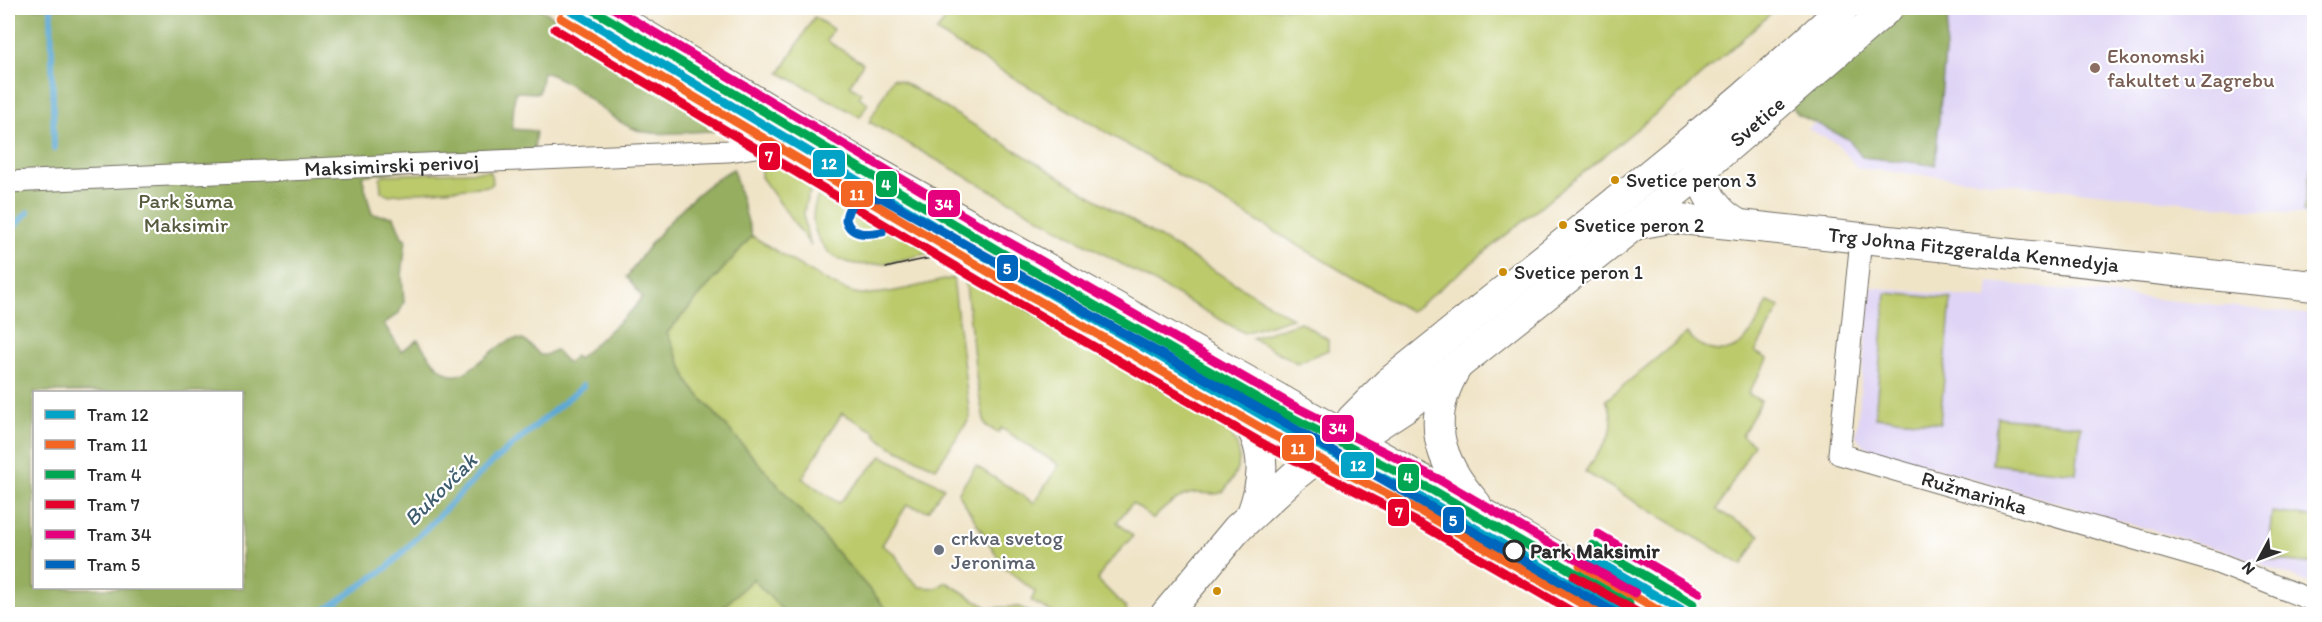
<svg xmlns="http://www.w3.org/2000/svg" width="2322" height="622" font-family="Itim,sans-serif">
  <rect width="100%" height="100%" fill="#fff"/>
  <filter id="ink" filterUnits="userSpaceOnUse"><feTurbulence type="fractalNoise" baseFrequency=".0167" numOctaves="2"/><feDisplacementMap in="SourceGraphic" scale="12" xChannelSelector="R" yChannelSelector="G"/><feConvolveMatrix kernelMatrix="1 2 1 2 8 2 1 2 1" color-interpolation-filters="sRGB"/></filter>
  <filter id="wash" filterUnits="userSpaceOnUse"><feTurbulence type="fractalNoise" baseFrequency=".008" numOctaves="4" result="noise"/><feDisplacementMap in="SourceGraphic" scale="24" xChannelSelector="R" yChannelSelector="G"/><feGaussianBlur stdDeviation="1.35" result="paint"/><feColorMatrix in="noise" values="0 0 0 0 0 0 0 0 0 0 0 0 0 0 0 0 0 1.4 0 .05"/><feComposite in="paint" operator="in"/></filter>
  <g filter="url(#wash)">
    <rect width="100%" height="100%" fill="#f0e4c7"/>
    <!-- built -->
    <path fill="#dfd4f5" d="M 1943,8 L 2314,8 L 2314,216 L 1857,168 L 1839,145 L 1808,129 Z
      M 1989,282 L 2314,315 L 2314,585 L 2232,553 L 1870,449 L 1862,444 L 1856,435 L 1871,287 L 1987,299 Z"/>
    <!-- green -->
    <path fill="#bcca6c" stroke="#747a4c" stroke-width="1.5" d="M 955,8 L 1777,8 L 1680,94 L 1411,312 L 936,32 Z
      M 814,17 L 833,29 L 827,41 L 863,63 L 850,85 L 861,93 L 859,97 L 868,103 L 860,117 L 780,73 Z
      M 893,78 L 903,82 L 1292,318 L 1244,333 L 869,122 Z
      M 2314,149 L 2314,214 L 2303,212 Z
      M 788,162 L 816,180 C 801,206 801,218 811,246 L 761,177 L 761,170 L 768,163 Z
      M 490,171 L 493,183 L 490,186 L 387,195 L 381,191 L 380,178 L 384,175 Z
      M 825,185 L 937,251 C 898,260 836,284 816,233 C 809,215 815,199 825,185 Z
      M 752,236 C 774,249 840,294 862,294 C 891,295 924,284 953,278 L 970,418 L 936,468 L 890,446 L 875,435 L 876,432 L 842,413 L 802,478 L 839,503 L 882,456 L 944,487 L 928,511 L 907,505 L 882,545 L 895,554 L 908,576 L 920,587 L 937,588 L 946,582 L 988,608 L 1020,607 L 1032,614 L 891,614 L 690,385 L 667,333 Z
      M 990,266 L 1097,328 L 1113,340 L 1104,339 L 993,277 Z
      M 965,276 L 982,283 L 1223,424 C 1245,449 1244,466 1223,492 C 1215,496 1207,493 1199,493 C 1180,492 1163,509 1153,519 L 1132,503 L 1117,522 L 1133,536 L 1104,568 L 1098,580 L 1126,608 L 1128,614 L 1055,614 L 1031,601 L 1035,592 L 1004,567 L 958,493 L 976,466 L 1034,503 L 1059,465 L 1001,428 L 998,433 L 985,425 L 977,384 Z
      M 1886,293 L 1951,299 L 1940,423 L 1875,417 Z
      M 1768,302 L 1780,307 L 1755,352 L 1768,359 L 1748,394 L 1761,401 L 1742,436 L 1754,444 L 1717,510 L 1760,535 L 1742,565 L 1585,472 C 1602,443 1622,435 1606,400 L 1687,333 C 1695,343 1707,351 1720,351 C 1747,351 1757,322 1768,302 Z
      M 1300,322 L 1328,339 L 1328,350 L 1297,363 L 1252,338 Z
      M 1997,417 L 2081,426 L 2076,473 L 1992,464 Z
      M 2272,512 L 2314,517 L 2314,564 L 2267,559 Z
      M 753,579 L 786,614 L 716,614 Z"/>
    <!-- forest -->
    <path fill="#95ae60" stroke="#606c46" stroke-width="1.5" fill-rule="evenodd" d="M 8,8 L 539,8 L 720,116 L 722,128 L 716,131 C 694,131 657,137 637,130 C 603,118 582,84 543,72 L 539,93 L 515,92 L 512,129 L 536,131 L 534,149 L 362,176 L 372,214 L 394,217 L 402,237 L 406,239 L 402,276 L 404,302 L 399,313 L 384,324 L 401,351 L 418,340 C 427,353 435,367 449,374 C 469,384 499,333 522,340 C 529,342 535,350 540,355 L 546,355 L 555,350 L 568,363 L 575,356 L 578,359 L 633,309 L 642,297 L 627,277 C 653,237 691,192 733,169 L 752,236 L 667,333 L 690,385 L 891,614 L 786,614 L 753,579 L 716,614 L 8,614 ZM 34,392 L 242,392 L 242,588 L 34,588 Z
      M 1898,8 L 1949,8 L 1935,165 L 1862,157 L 1848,139 L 1799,115 L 1790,105 Z"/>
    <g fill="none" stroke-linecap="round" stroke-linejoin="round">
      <!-- stream -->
      <path stroke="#5ba9d5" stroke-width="6" d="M 51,8 L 54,149
        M 8,233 L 28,212
        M 319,614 L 388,567 L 488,466 L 583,386"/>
    </g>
  </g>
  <g filter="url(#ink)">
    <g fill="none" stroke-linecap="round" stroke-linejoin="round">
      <!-- street casing -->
      <g stroke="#706c62" stroke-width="23">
        <g id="street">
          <path id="s1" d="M 8,182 L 728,151 L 776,144"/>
          <path id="s2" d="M 1861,239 L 1839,454 L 2215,562 L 2314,601"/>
        </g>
      </g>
      <!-- secondary casing -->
      <g stroke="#706c62" stroke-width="32">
        <g id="secondary">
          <path d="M 599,8 L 856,161 L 1485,515 L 1654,614"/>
          <path id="s3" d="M 1698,134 C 1693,170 1707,209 1740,225 L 2314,286"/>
          <path d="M 1637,224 L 1670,218 L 1740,225"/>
          <path d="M 1198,363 C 1245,414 1279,441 1252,514"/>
          <path d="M 1456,368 C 1425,419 1438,461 1476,504"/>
          <path id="s4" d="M 1344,436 L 1370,430 L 1405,407 L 1682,187 L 1888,8"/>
          <path d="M 1344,436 L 1352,419 L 1387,384 C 1540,260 1699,142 1843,8"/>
          <path d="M 1166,614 L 1237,529 L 1293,477 L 1344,436"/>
        </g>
      </g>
      <!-- street -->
      <use href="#street" stroke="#fff" stroke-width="21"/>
      <!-- secondary -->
      <use href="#secondary" stroke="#fff" stroke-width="30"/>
      <!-- tram -->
      <path stroke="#2b2b2b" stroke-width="1.5" d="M 886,268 C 924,259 954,250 993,261"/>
      <!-- tram-1 casing -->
      <g stroke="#fff" stroke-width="14">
        <path id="tram-1" d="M 567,8 L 993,261 L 1279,425 L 1428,501 L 1623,614
          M 1586,555 L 1687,614"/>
      </g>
      <!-- tram-2 casing -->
      <g stroke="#fff" stroke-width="14">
        <path id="tram-2" d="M 561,18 L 987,271 L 1273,435 L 1422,512 L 1600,614
          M 1580,565 L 1664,614"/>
      </g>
      <!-- tram-3 casing -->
      <g stroke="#fff" stroke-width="14">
        <path id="tram-3" d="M 590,8 L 999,251 L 1285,414 L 1434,491 L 1629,604
          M 1592,545 L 1693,604"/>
      </g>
      <!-- tram-4 casing -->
      <g stroke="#fff" stroke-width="14">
        <path id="tram-4" d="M 555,29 L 981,282 L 1267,446 L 1417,522 L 1576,614
          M 1574,576 L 1640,614"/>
      </g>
      <!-- tram-5 casing -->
      <g stroke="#fff" stroke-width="14">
        <path id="tram-5" d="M 613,8 L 1005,240 L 1290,404 L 1440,480 L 1635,593
          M 1598,534 L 1699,593"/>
      </g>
      <!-- tram-6 casing -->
      <g stroke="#fff" stroke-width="14">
        <path id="tram-6" d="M 882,232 C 869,234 851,237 846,220 C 848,199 864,197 882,198 L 1274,417 L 1617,614"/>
      </g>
      <!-- tram-1 -->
      <use href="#tram-1" stroke="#02a3c6" stroke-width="9"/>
      <!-- tram-2 -->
      <use href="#tram-2" stroke="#f26522" stroke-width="9"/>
      <!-- tram-3 -->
      <use href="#tram-3" stroke="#00a651" stroke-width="9"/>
      <!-- tram-4 -->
      <use href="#tram-4" stroke="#e4002b" stroke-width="9"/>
      <!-- tram-5 -->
      <use href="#tram-5" stroke="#e5007d" stroke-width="9"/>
      <!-- tram-6 -->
      <use href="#tram-6" stroke="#0065bd" stroke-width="9"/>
    </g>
  </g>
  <!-- markers -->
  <circle fill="#8d6e63" stroke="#fff" stroke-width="2" cx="2095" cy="68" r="6"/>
  <g fill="#ce8d09" stroke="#fff" stroke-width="2">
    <circle cx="1615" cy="180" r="5"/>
    <circle cx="1563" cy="225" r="5"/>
    <circle cx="1503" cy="272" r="5"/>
    <circle cx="1217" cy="591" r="5"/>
  </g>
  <circle fill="#6b7280" stroke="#fff" stroke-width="2" cx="939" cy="550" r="6"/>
  <circle fill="#fff" stroke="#2b2b2b" stroke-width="3" cx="1514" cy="551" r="10"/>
  <g text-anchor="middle" stroke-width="4.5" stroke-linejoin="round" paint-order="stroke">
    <!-- bus labels -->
    <g font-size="20" fill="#2b2b2b" stroke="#fff" text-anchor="start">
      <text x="1626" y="187">Svetice peron 3</text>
      <text x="1574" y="232">Svetice peron 2</text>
      <text x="1514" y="279">Svetice peron 1</text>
    </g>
    <!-- education labels -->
    <g font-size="21" fill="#785e54" stroke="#fff" text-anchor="start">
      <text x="2107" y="63">Ekonomski<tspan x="2107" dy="24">fakultet u Zagrebu</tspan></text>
    </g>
    <!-- street labels -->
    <g font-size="21" fill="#2b2b2b" stroke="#fff">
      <text dy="7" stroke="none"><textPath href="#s4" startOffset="522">Svetice</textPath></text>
      <text dy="7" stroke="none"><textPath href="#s1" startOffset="384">Maksimirski perivoj</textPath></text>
      <text dy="7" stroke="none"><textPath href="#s3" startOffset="342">Trg Johna Fitzgeralda Kennedyja</textPath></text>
      <text dy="7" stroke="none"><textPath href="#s2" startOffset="357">Ružmarinka</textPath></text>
    </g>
    <!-- park labels -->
    <g font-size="21" fill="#565b3e" stroke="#fff">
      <text x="186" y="208">Park šuma<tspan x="186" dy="24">Maksimir</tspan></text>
    </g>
    <!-- worship labels -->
    <g font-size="21" fill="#5b616d" stroke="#fff" text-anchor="start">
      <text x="951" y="545">crkva svetog<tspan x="951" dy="24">Jeronima</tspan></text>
    </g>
    <!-- stop labels -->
    <g font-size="21" font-weight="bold" fill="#2b2b2b" stroke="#fff" text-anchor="start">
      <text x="1530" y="558">Park Maksimir</text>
    </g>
    <!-- water labels -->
    <g font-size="22" font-style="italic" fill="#3e5d6f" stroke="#fff">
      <text transform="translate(440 489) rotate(-45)" y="8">Bukovčak</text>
    </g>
  </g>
  <g stroke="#fff" stroke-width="2">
    <rect x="758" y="142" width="23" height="29" rx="6" fill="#e4002b"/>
    <rect x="812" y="149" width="34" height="29" rx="6" fill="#02a3c6"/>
    <rect x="875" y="170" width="23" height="28" rx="6" fill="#00a651"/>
    <rect x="840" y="180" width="34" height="28" rx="6" fill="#f26522"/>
    <rect x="927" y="189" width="34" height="29" rx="6" fill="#e5007d"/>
    <rect x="996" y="254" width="23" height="28" rx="6" fill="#0065bd"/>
    <rect x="1321" y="414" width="34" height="29" rx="6" fill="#e5007d"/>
    <rect x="1281" y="434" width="34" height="28" rx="6" fill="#f26522"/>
    <rect x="1340" y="451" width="35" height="28" rx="6" fill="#02a3c6"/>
    <rect x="1397" y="463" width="23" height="29" rx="6" fill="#00a651"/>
    <rect x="1387" y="498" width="23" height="29" rx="6" fill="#e4002b"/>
    <rect x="1442" y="506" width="23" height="28" rx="6" fill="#0065bd"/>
  </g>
  <g font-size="16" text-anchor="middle" font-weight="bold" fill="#fff">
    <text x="769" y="162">7</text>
    <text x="829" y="169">12</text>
    <text x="886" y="190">4</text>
    <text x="857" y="200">11</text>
    <text x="944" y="210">34</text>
    <text x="1007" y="274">5</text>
    <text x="1338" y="434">34</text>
    <text x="1298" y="454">11</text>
    <text x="1358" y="471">12</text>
    <text x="1408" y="483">4</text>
    <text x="1399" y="518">7</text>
    <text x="1453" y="526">5</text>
  </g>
  <!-- margin -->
  <rect width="2322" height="622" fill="none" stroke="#fff" stroke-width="30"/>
  <!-- legend -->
  <rect x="33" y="391" width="210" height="198" fill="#ffffff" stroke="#aaaaaa" stroke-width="1.5"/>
  <rect x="45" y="410" width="30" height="9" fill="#02a3c6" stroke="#aaaaaa" stroke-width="1.5"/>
  <text x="87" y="421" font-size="18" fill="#2b2b2b">Tram 12</text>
  <rect x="45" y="440" width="30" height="9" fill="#f26522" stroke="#aaaaaa" stroke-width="1.5"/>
  <text x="87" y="451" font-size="18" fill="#2b2b2b">Tram 11</text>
  <rect x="45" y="470" width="30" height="9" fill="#00a651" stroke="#aaaaaa" stroke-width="1.5"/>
  <text x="87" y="481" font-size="18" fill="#2b2b2b">Tram 4</text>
  <rect x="45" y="500" width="30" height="9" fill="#e4002b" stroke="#aaaaaa" stroke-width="1.5"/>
  <text x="87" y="511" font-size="18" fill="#2b2b2b">Tram 7</text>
  <rect x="45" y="530" width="30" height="9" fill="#e5007d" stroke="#aaaaaa" stroke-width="1.5"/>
  <text x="87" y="541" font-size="18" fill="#2b2b2b">Tram 34</text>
  <rect x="45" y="560" width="30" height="9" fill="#0065bd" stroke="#aaaaaa" stroke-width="1.5"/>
  <text x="87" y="571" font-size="18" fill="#2b2b2b">Tram 5</text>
  <!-- north arrow -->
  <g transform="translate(2259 559) rotate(229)" stroke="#ffffff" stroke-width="4.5" paint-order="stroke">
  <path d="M0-4.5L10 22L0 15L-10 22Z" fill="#2b2b2b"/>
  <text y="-9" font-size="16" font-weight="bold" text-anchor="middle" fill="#2b2b2b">N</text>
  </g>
</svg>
